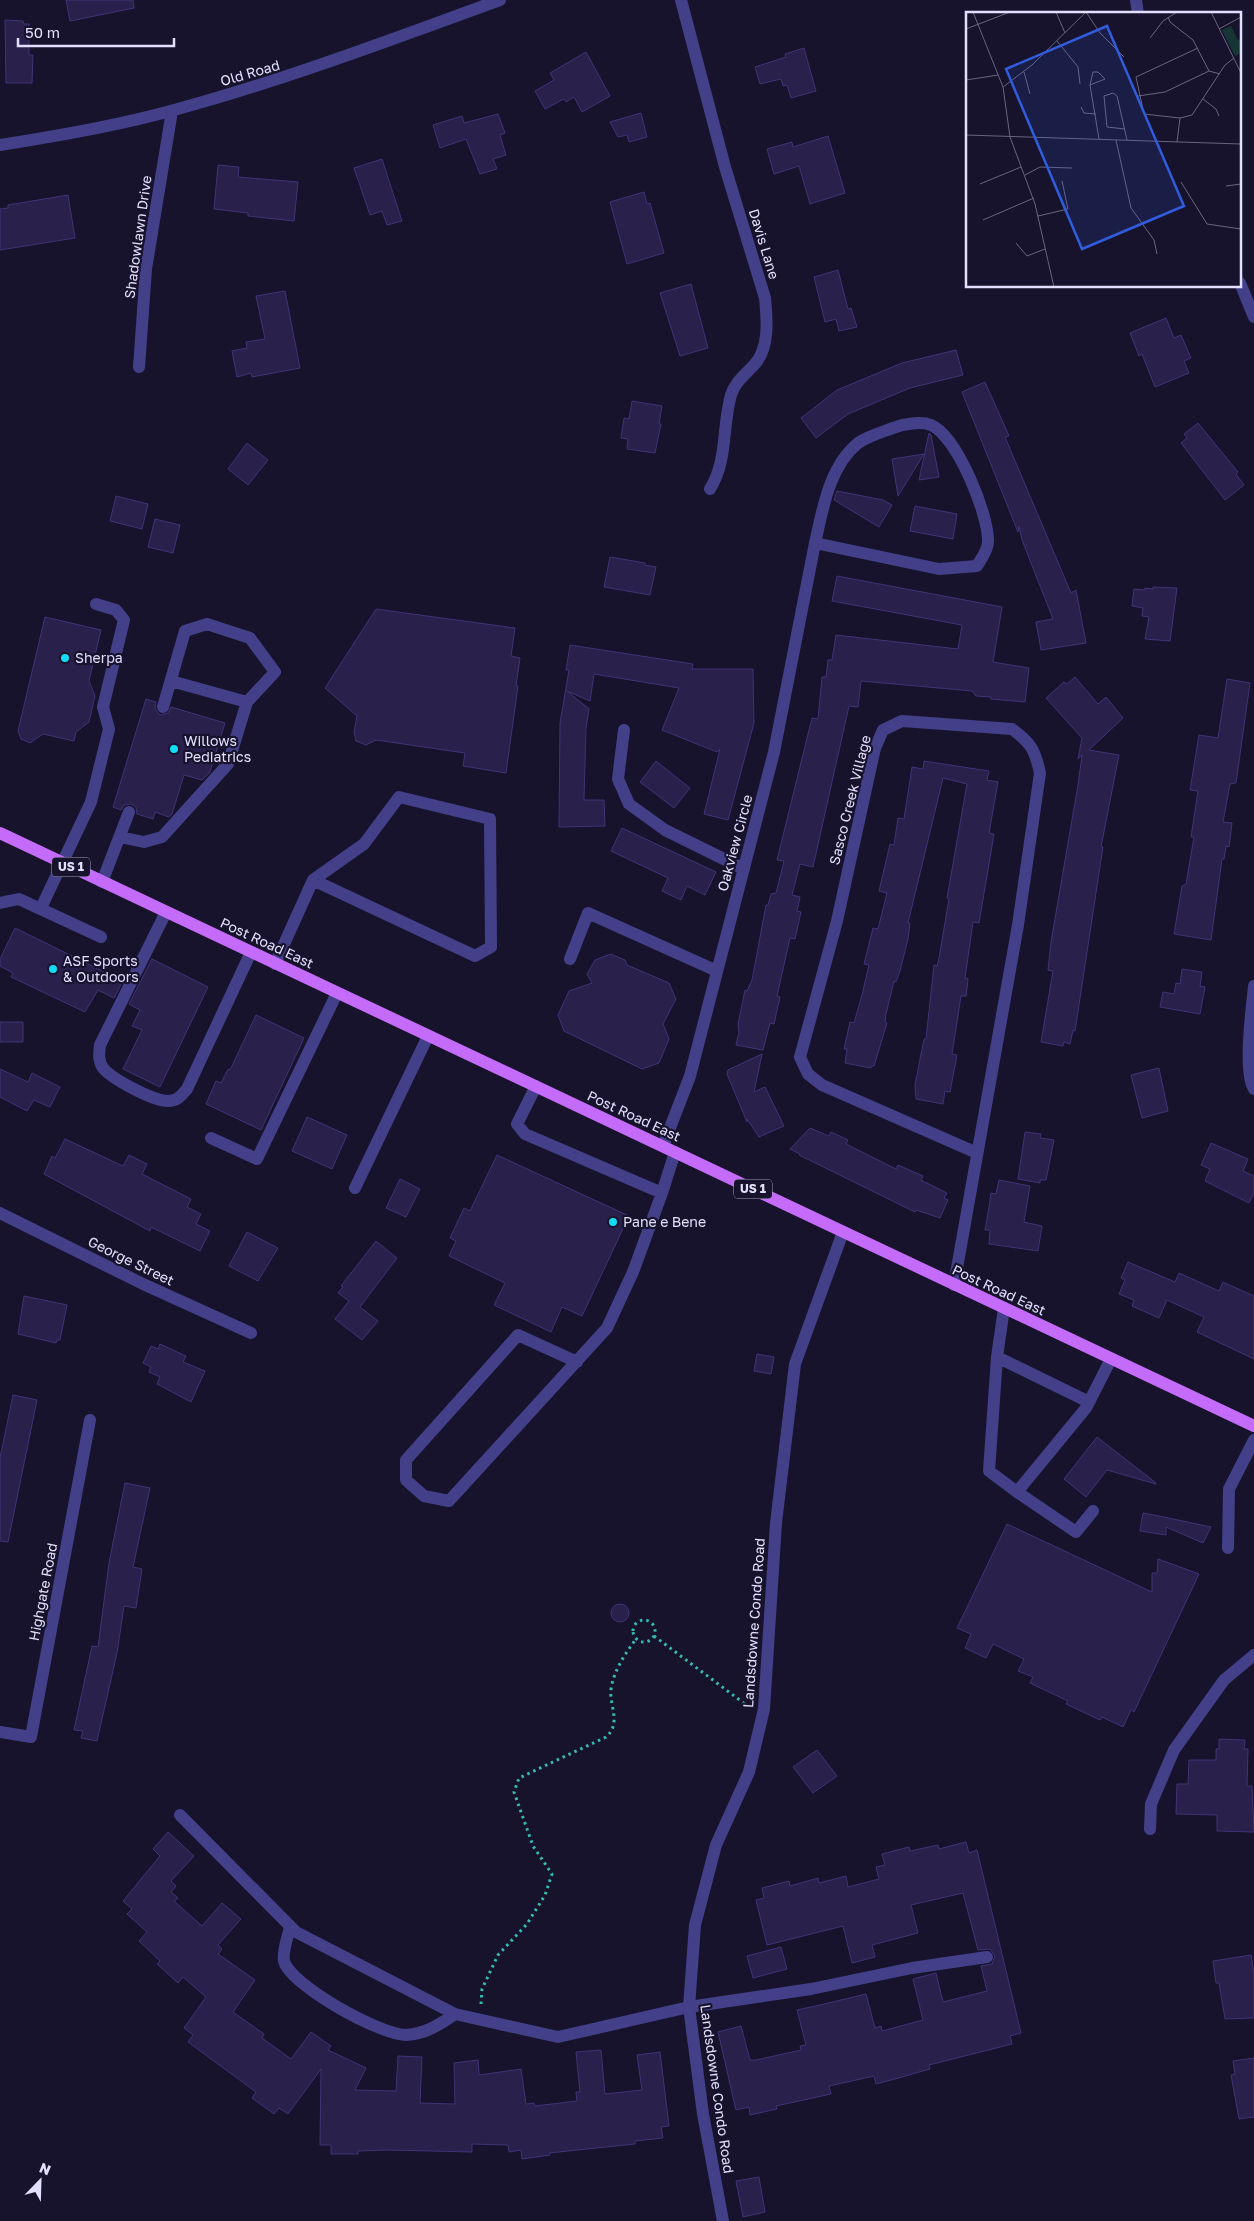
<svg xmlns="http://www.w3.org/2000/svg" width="1254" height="2221" font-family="'Golos Text',sans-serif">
  <rect width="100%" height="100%" fill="#17132c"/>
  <!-- building -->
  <path fill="#29204c" stroke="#413377" d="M 66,0 L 133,0 L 134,8 L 70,21 Z
    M 5,20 L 23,21 L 24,24 L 29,24 L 29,55 L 33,55 L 32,83 L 6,83 Z
    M 804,48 L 816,91 L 791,98 L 787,85 L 783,86 L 781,79 L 760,84 L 755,67 L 786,57 L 785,54 Z
    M 586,52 L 610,96 L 582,112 L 574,97 L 566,102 L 564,99 L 545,109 L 535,91 L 554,80 L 550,73 Z
    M 641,113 L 647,137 L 629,142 L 627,135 L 618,137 L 610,122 Z
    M 498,114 L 505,133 L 500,135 L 506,155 L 493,159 L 497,169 L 480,174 L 466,139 L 440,148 L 433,125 L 462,116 L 464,123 Z
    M 828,136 L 845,193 L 810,204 L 799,166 L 774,174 L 767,149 L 792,142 L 793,147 Z
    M 382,159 L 402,221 L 387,225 L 382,211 L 370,215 L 354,168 Z
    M 218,165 L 239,167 L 238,177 L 298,182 L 294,221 L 248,216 L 248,213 L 214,209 Z
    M 644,192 L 647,204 L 650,203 L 664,253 L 627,264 L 610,202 Z
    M 68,195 L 75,238 L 0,250 L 0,209 L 8,208 L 8,205 Z
    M 838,270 L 848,309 L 851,308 L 857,327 L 839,331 L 836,319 L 825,322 L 814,277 Z
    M 691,284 L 708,348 L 680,356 L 660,293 Z
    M 285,291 L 300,368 L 252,377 L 251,373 L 237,377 L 232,351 L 247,348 L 246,342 L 265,339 L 256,296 Z
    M 1166,318 L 1174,338 L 1181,335 L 1191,358 L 1184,361 L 1189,373 L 1155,387 L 1142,354 L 1139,356 L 1130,333 Z
    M 956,350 L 963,375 L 910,388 L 848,414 L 816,438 L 801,418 L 837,390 L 902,363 Z
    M 985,382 L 1009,436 L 1005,437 L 1071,593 L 1076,590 L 1086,643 L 1041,650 L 1036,622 L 1053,619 L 1022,540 L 1019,526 L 1018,532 L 962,392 Z
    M 632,401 L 662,406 L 659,424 L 661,424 L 655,453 L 627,449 L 628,439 L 621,438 L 624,418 L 629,419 Z
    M 1198,423 L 1238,472 L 1236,474 L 1244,485 L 1225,500 L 1181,443 L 1187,438 L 1184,434 Z
    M 929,433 L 931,435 L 939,477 L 919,480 Z
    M 247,443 L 268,460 L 248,485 L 228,469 Z
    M 924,454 L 898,496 L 892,459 Z
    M 837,491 L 883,500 L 892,505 L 879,527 L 834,500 Z
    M 116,496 L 148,504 L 142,529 L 110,521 Z
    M 915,506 L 957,514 L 953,539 L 910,531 Z
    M 155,519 L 180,525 L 173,553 L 148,547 Z
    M 610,557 L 645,563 L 645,565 L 656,567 L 650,595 L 604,587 Z
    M 837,576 L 1002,607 L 993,662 L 1029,668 L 1025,702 L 991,699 L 991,697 L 976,696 L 972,691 L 861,681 L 858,707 L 849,706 L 813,867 L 800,864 L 792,895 L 800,897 L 797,911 L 801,912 L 795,939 L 790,938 L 777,996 L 780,997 L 774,1024 L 770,1023 L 763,1050 L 736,1045 L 739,1032 L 738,1024 L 745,990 L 747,991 L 752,980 L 766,905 L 768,905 L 771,894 L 776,893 L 784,861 L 777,860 L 812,718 L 818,719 L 822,677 L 826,677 L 828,660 L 832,660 L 836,635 L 958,649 L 962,625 L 832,601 Z
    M 1153,587 L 1177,588 L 1170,641 L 1145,639 L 1149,617 L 1142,616 L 1143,608 L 1132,606 L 1134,589 L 1145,590 L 1145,588 L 1153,589 Z
    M 376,609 L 515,628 L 511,656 L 520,658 L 516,686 L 518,686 L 506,773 L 463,766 L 465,753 L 376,740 L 366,745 L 356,741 L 354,732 L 357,716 L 325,688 Z
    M 45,617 L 101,630 L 89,681 L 95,696 L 89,722 L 76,732 L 74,741 L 43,734 L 30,743 L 21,739 L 18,731 Z
    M 570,645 L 693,664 L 692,669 L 753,669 L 754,723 L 728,820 L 704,814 L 720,749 L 717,752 L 662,730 L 679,688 L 594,674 L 590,701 L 567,691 L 589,709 L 586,728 L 584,800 L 604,800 L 605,826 L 559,827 L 560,723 L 569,670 L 566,670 Z
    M 1075,677 L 1098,704 L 1106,697 L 1123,718 L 1089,750 L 1119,755 L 1101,847 L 1103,847 L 1075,1031 L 1073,1030 L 1070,1044 L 1064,1042 L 1063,1046 L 1041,1042 L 1053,971 L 1048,970 L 1051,942 L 1078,785 L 1082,755 L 1078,759 L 1082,738 L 1046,698 L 1064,682 L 1067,684 Z
    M 1227,679 L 1250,683 L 1236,783 L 1230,784 L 1223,822 L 1232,823 L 1229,847 L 1226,846 L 1224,859 L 1222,859 L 1211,940 L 1174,934 L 1182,886 L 1186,884 L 1194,837 L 1191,837 L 1198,791 L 1190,790 L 1199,735 L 1218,738 Z
    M 146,699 L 156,702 L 155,709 L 160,715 L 168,713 L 171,707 L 225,723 L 210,772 L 202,780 L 184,775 L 172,814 L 169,817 L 155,812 L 153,819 L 137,814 L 136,807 L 131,804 L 124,805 L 121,810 L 113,807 Z
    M 656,761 L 690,788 L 674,808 L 640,782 Z
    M 924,761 L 989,771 L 987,780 L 998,782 L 989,833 L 994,834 L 979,923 L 973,922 L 965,978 L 968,979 L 966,996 L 961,996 L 952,1054 L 957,1055 L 950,1092 L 945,1091 L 943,1104 L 916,1099 L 915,1085 L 924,1039 L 926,1039 L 934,965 L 937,966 L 939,958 L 949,899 L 947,898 L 967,784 L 943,778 L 908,923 L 910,923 L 908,939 L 900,971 L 896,982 L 894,981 L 886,1014 L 885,1022 L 887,1023 L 874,1066 L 872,1066 L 871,1068 L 845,1063 L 847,1049 L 844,1049 L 850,1022 L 854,1023 L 862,995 L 869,965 L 864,964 L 873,928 L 878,929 L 887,893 L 879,891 L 890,844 L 894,845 L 898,818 L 904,819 L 912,767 L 923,769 Z
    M 622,828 L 716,872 L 705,895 L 687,886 L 681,900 L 662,891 L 668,878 L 611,851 Z
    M 15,928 L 123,981 L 114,998 L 98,990 L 85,1012 L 11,977 L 13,973 L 0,966 L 0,959 Z
    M 611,954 L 625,960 L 627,965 L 669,983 L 676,999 L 663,1024 L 669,1039 L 659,1063 L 642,1069 L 564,1031 L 558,1015 L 569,991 L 592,983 L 587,974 L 595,960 Z
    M 152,959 L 208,987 L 160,1087 L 123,1069 L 142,1030 L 132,1026 L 140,1010 L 129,1004 Z
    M 1182,969 L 1202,972 L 1200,986 L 1205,987 L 1200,1014 L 1160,1007 L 1163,992 L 1174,994 L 1176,983 L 1180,984 Z
    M 256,1015 L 304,1038 L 261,1130 L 206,1104 L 216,1081 L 221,1083 L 228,1069 L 230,1070 Z
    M 0,1022 L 23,1022 L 23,1042 L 0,1042 Z
    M 762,1054 L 754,1092 L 765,1087 L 784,1126 L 759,1137 L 747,1119 L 747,1122 L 727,1074 L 728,1070 Z
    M 1159,1068 L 1168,1111 L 1142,1118 L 1131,1075 Z
    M 0,1069 L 28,1082 L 32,1073 L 60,1087 L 50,1107 L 34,1100 L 27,1111 L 0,1097 Z
    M 307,1117 L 347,1135 L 332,1169 L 292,1151 Z
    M 810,1128 L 829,1136 L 831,1132 L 848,1140 L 846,1144 L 896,1169 L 898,1165 L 923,1176 L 921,1180 L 947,1193 L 944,1198 L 948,1200 L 940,1218 L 916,1210 L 915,1212 L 799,1155 L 800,1154 L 790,1149 Z
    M 1025,1132 L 1041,1134 L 1040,1138 L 1054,1140 L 1046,1180 L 1040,1180 L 1040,1183 L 1018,1179 Z
    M 65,1139 L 123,1166 L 129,1155 L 147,1164 L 142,1174 L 191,1199 L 187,1207 L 201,1214 L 196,1224 L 210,1231 L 200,1251 L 151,1227 L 150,1231 L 44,1174 L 52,1156 L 55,1158 Z
    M 1211,1143 L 1248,1159 L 1243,1171 L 1254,1176 L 1254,1193 L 1249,1203 L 1205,1181 L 1210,1169 L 1201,1165 Z
    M 497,1155 L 629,1216 L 582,1316 L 562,1307 L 551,1332 L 494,1305 L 505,1283 L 449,1256 L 456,1241 L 450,1238 L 464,1208 L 470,1211 Z
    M 400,1179 L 420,1189 L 406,1217 L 386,1208 Z
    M 999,1180 L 1030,1186 L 1024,1222 L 1042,1226 L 1038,1251 L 989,1244 L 990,1230 L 985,1230 L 989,1207 L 991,1193 L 996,1194 Z
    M 247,1232 L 278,1248 L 258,1281 L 229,1266 Z
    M 376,1241 L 397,1258 L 360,1307 L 378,1321 L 362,1340 L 335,1319 L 349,1301 L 338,1293 L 343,1287 L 341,1286 Z
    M 1128,1262 L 1175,1282 L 1179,1273 L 1219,1291 L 1223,1282 L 1254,1296 L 1254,1359 L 1197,1332 L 1204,1317 L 1167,1300 L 1159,1318 L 1132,1306 L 1134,1300 L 1119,1294 L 1125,1280 L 1121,1278 Z
    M 24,1296 L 67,1305 L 60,1340 L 57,1340 L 56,1343 L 18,1334 Z
    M 160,1344 L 186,1356 L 183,1362 L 205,1371 L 191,1402 L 157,1384 L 160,1377 L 149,1372 L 151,1367 L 143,1363 L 151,1346 L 158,1349 Z
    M 757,1354 L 774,1357 L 771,1374 L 754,1371 Z
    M 13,1395 L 37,1400 L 8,1542 L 0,1541 L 0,1458 Z
    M 1097,1437 L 1156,1483 L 1156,1484 L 1107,1470 L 1086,1497 L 1064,1479 Z
    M 125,1483 L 150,1488 L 133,1567 L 142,1569 L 136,1608 L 124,1606 L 117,1653 L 97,1741 L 81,1738 L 83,1731 L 74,1730 L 92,1646 L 98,1647 L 109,1563 Z
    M 1143,1513 L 1159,1516 L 1211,1527 L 1203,1543 L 1166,1527 L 1166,1535 L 1140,1531 Z
    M 1007,1524 L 1152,1592 L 1152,1573 L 1157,1573 L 1158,1559 L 1199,1574 L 1134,1712 L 1131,1710 L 1123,1727 L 1102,1717 L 1100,1720 L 1066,1704 L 1068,1701 L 1030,1683 L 1033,1677 L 1018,1671 L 1024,1659 L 993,1644 L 986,1658 L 965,1648 L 971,1634 L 957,1628 Z
    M611 1613a9 9 0 1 1 18 0a9 9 0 1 1-18 0Z
    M 1219,1739 L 1245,1740 L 1244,1749 L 1248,1749 L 1247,1786 L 1252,1786 L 1254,1832 L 1217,1831 L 1217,1815 L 1176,1814 L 1177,1784 L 1188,1784 L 1189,1760 L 1216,1760 L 1216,1749 L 1219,1749 Z
    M 817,1750 L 837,1776 L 813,1793 L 793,1767 Z
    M 168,1832 L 194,1856 L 171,1881 L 176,1886 L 171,1892 L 178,1898 L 174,1901 L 202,1926 L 222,1903 L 241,1919 L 218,1945 L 222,1949 L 218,1954 L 255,1980 L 233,2012 L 264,2034 L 262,2038 L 291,2059 L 311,2032 L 331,2046 L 328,2050 L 366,2068 L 355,2090 L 396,2091 L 398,2056 L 422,2057 L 420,2103 L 455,2104 L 454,2063 L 478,2060 L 479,2075 L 521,2069 L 526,2104 L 534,2103 L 535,2106 L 577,2101 L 576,2092 L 580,2092 L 576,2052 L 601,2050 L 605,2094 L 642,2090 L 637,2055 L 660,2052 L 669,2126 L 661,2127 L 663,2138 L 635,2141 L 635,2144 L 549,2153 L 550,2155 L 522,2159 L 521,2150 L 509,2152 L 508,2145 L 472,2144 L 472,2152 L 388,2150 L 358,2151 L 358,2154 L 331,2154 L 331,2145 L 320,2145 L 321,2069 L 288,2114 L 279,2108 L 274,2114 L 252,2098 L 256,2092 L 188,2042 L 193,2035 L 184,2028 L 206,1997 L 183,1977 L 178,1983 L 157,1964 L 160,1961 L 139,1941 L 147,1932 L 127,1914 L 132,1909 L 123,1901 L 160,1856 L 153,1849 Z
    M 966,1842 L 969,1853 L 977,1850 L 1021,2033 L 1010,2036 L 1012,2044 L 929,2065 L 930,2069 L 902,2077 L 876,2084 L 874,2076 L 829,2086 L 831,2094 L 776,2106 L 777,2109 L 750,2115 L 749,2107 L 736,2110 L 718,2032 L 741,2026 L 750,2060 L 756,2060 L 801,2050 L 800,2046 L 806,2045 L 797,2010 L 820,2005 L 866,1994 L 875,2028 L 881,2026 L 882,2031 L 923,2020 L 913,1979 L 936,1973 L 943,2002 L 987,1991 L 981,1966 L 992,1964 L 995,1956 L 990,1949 L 978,1950 L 963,1893 L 911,1905 L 918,1933 L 872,1945 L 875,1957 L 852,1963 L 843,1926 L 767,1945 L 756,1900 L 764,1898 L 762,1888 L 789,1881 L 790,1886 L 818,1878 L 819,1883 L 846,1876 L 848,1887 L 879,1879 L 876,1867 L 885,1865 L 882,1854 L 909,1847 L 910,1851 L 938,1845 L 939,1849 Z
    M 781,1947 L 787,1969 L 753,1978 L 747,1956 Z
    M 1251,1955 L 1254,1973 L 1254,2018 L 1225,2019 L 1219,1983 L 1216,1983 L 1213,1961 Z
    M 1254,2058 L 1254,2117 L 1239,2119 L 1231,2075 L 1235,2074 L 1233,2061 Z
    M 759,2177 L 765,2212 L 743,2217 L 736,2181 Z"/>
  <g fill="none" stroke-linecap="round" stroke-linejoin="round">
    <!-- path -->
    <path stroke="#36bbb4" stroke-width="3" stroke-dasharray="2.5 4" stroke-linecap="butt" d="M633 1631a11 11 0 1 1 22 0a11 11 0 1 1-22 0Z
      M 654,1636 L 749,1707
      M 481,2004 L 482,1989 L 498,1955 L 527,1924 L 545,1895 L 552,1874 L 533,1846 L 514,1792 L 519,1778 L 606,1737 C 622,1723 609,1706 611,1689 C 614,1670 625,1654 636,1639"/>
    <!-- lane -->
    <path stroke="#434089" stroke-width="12" d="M 163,707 L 185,631 L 207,624 L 250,638 L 275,672 L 247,702
      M 120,837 L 144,842 L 162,837 L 228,764 L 247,702 L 171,681
      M 102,882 L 129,812
      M 0,903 L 19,899 L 101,937
      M 41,908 L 91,802 L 109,729 L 103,707 L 124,620 L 116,610 L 96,604
      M 166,912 L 100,1045 C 99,1053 98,1061 103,1068 C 112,1079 153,1101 168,1101 C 177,1101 181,1096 187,1089 L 251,952
      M 570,959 L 588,913 L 717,971
      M 275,964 L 313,880 L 475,956 L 491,947 L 490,819 L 399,797 L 364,844 L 313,880
      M 536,1086 L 517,1124 L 525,1134 L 662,1193 L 675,1152
      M 211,1138 L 257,1159 L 337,993
      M 355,1188 L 428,1036
      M 997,1357 L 1004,1308
      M 577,1362 L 518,1335 L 406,1460 L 406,1480 L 424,1496 L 449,1501 L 607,1328 L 633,1272 L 662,1193
      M 1089,1402 L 997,1357 L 989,1471 L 1017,1492 L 1086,1408 L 1111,1359
      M 1017,1492 L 1076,1532 L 1093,1511
      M 1228,1548 L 1229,1489 L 1254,1440
      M 180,1815 L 296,1932 L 455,2014 L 558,2037 L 689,2007 L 811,1989 L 912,1968 L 987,1957
      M 1150,1829 L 1151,1804 L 1174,1750 L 1224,1680 L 1254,1655
      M 290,1927 C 288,1936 282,1952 284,1961 C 290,1985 380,2035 406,2035 C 425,2034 439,2025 455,2014"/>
    <!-- street -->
    <path stroke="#434089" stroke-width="12" d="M 681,0 L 725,167 L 765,298 C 767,319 770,348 754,365 C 745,375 735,382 731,395 C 722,426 728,460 710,489
      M 1136,0 L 1138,14
      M 0,145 C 58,136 117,126 174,110 C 285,80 392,39 500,0
      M 1240,283 L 1254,317
      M 139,367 L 146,269 L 172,111
      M 624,730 L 618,779 L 629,804 L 665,830 L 744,869
      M 1254,986 C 1252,1007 1243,1072 1254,1089
      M 663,1146 L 690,1076 L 774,752 L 815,543 L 939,569 L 977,566 C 981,559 988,550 988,542 C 989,515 957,436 931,425 C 921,421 903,424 893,428 C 882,432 868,436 858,443 C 829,467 823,508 815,543
      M 0,1213 L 143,1284 L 251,1333
      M 954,1285 L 1018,925 L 1040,773 C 1035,750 1031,743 1012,729 L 902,721 L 883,730 L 875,748 L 837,921 L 800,1057 L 808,1074 L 822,1085 L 977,1153
      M 0,1732 L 31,1737 L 90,1420
      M 723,2221 L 703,2114 L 689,2007 L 695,1925 L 716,1845 L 749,1772 L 764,1709 L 776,1523 L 795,1364 L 843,1232"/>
    <!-- primary -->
    <path stroke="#c56bf9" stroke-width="12" d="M 0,833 L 1254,1426"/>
  </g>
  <!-- markers -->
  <g fill="#13ddf6" stroke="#17132c" stroke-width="2">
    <circle cx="65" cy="658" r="5"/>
    <circle cx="174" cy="749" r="5"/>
    <circle cx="53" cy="969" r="5"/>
    <circle cx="613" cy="1222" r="5"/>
  </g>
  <g text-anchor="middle" stroke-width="4.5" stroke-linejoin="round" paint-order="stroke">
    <!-- shield labels -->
    <g fill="#17132c" stroke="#a6a2bf" stroke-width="1">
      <rect x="52" y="857.5" width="38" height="19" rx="4"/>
      <rect x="734" y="1179.5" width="38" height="19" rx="4"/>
    </g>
    <g font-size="12" font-weight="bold" fill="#e3dffe">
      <text x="71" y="871">US 1</text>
      <text x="753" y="1193">US 1</text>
    </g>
    <!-- street labels -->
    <g font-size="14" fill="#e3dffe" stroke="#17132c">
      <text transform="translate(250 73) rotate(-16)" y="5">Old Road</text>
      <text transform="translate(138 237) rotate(-82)" y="5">Shadowlawn Drive</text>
      <text transform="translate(764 244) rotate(73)" y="5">Davis Lane</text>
      <text transform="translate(850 800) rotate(-76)" y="5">Sasco Creek Village</text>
      <text transform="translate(735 843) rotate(-75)" y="5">Oakview Circle</text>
      <text transform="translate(267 943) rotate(25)" y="5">Post Road East</text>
      <text transform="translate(634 1116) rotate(25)" y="5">Post Road East</text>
      <text transform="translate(131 1261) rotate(26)" y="5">George Street</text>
      <text transform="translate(999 1290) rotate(25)" y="5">Post Road East</text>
      <text transform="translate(43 1592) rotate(-79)" y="5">Highgate Road</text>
      <text transform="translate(754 1623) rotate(-86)" y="5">Landsdowne Condo Road</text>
      <text transform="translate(717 2089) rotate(82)" y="5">Landsdowne Condo Road</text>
    </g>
    <!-- poi labels -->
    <g font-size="14" fill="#e3dffe" stroke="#17132c" text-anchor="start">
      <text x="75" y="663">Sherpa</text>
      <text x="184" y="746">Willows<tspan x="184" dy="16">Pediatrics</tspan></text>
      <text x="63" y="966">ASF Sports<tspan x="63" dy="16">&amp; Outdoors</tspan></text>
      <text x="623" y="1227">Pane e Bene</text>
    </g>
  </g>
  <!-- overview -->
  <g transform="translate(966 12)">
    <rect width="275" height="275" fill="#17132c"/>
    <path d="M 265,14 L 272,28 L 275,27 L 275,41 L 269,44 L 256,18 Z" fill="#163635"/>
    <path fill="none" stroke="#696580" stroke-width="1" d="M 7,0 L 37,75 L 44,125 L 69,192 L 88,275M 90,0 L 99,21M 120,0 L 134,21 L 158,45M 245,0 L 275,61M 202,5 L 204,10 L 227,28 L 243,59 L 254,62M 0,17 L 44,0M 253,17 L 275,5M 184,26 L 197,9 L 211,0M 91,29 L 112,55 L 114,72M 232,36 L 170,65 L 178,102 L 214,106 L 226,103 L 259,53 L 268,46M 58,60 L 64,82M 0,68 L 32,63M 124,73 L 127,60 L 132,60 L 139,67 L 124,73 L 133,127M 37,75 L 66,53 L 120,0M 172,84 L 199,80 L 243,59M 237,87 L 250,97 L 253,104M 115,95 L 118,101 L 130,102M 159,117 L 141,115 L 138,84 L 147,81 L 151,84 L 154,97 L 161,128M 0,123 L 275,132M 150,128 L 165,196 L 188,228 L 191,242M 211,130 L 214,106M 59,163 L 74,155 L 106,156M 215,170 L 241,212 L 275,217M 14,172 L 55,155M 260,174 L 275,172M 72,204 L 102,197 L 96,169M 17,208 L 68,186M 50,231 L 61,244 L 79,237"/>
    <path fill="#315cdc" fill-opacity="0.15" stroke="#315cdc" stroke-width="2.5" d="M 141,14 L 218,194 L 116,237 L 40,57 Z"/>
    <rect width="275" height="275" fill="none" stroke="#e3dffe" stroke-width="2.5"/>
  </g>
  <!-- north arrow -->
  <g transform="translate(40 2181) rotate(23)" stroke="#17132c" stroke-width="4" paint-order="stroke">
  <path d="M0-4L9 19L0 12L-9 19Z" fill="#e3dffe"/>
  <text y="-8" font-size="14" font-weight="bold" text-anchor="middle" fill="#e3dffe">N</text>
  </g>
  <!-- scale -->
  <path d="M18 38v8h156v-8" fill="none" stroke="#e3dffe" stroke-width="2.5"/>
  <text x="25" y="38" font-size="15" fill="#e3dffe" stroke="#17132c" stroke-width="4" paint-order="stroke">50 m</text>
</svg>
